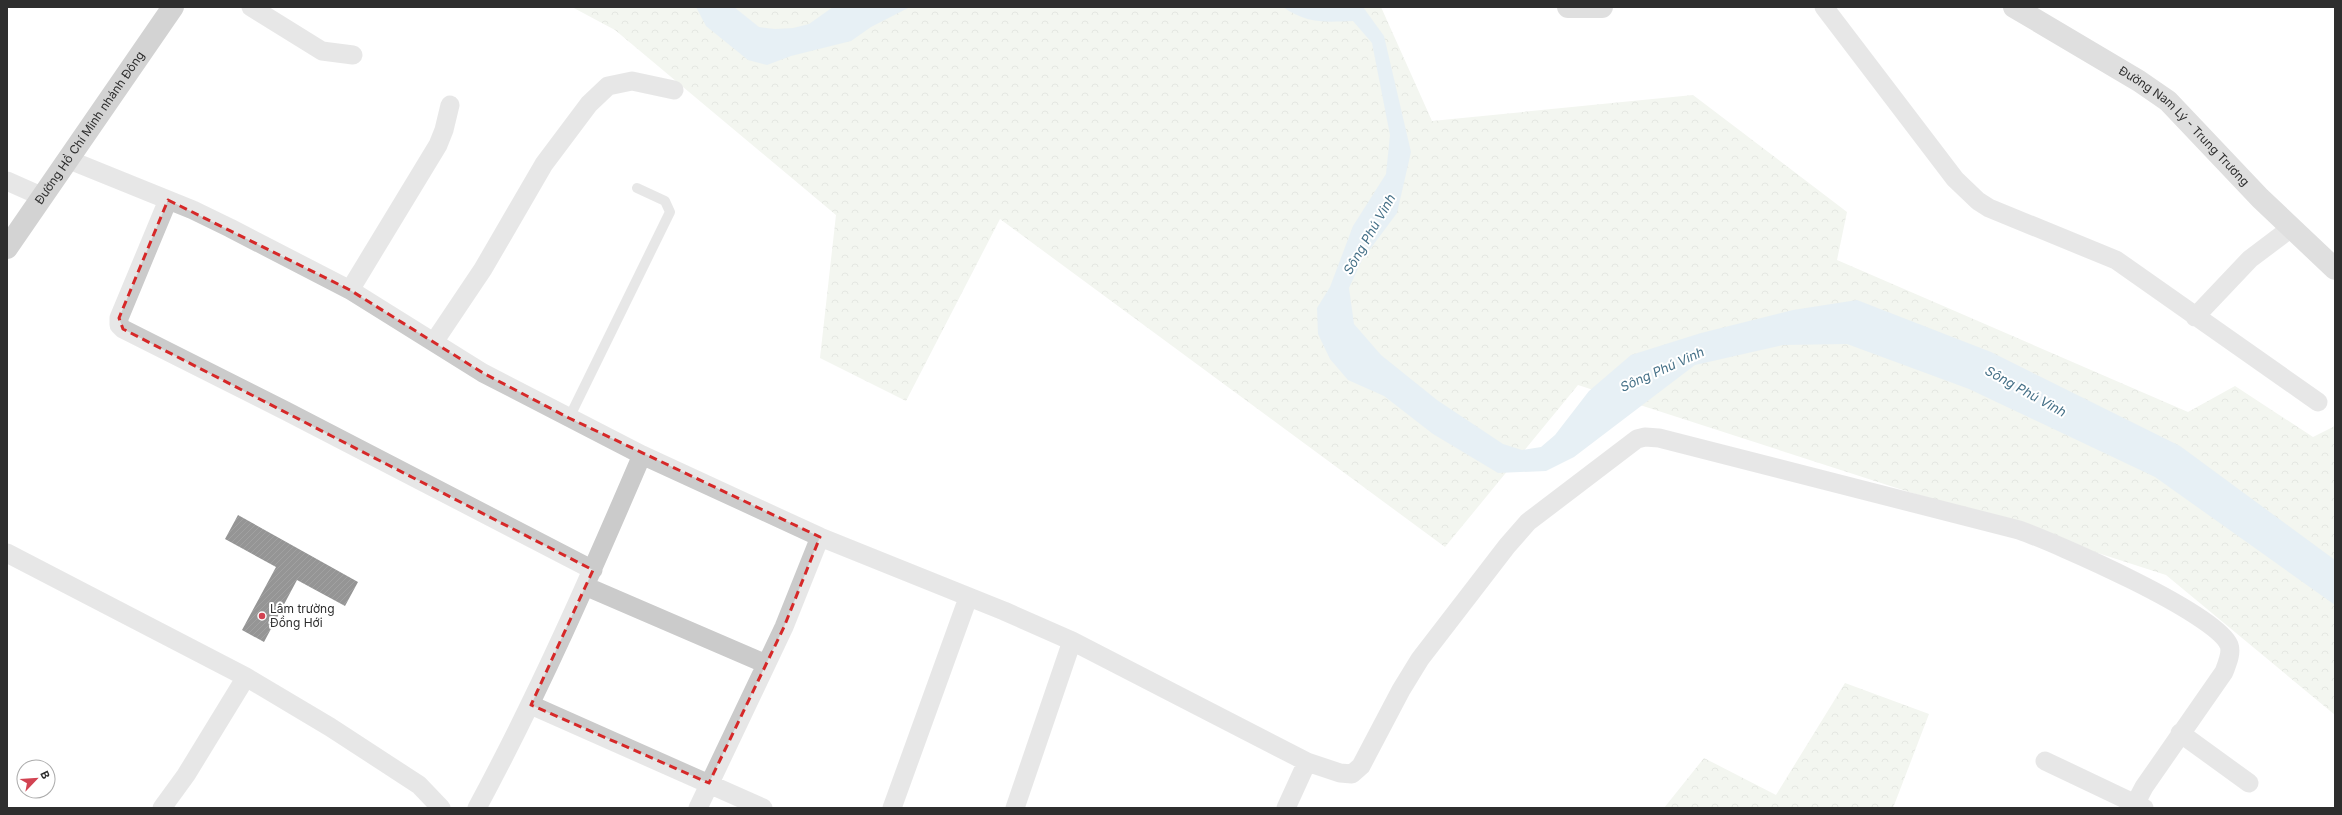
<svg xmlns="http://www.w3.org/2000/svg" width="2342" height="815" font-family="Inter,sans-serif">
  <defs>
    <pattern id="forest-crowns" width="20" height="18" patternUnits="userSpaceOnUse"><rect width="20" height="18" fill="#e4eadd"/><path d="M2 6a3 3 0 1 1 6 0M12 15a3 3 0 1 1 6 0" fill="none" stroke="#c4c9be"/></pattern>
    <pattern id="building-hatch" width="6" height="6" patternUnits="userSpaceOnUse"><rect width="6" height="6" fill="#151515"/><path d="M-1 1l2-2M0 6l6-6M5 7l2-2" fill="none" stroke="#2f2f2f"/></pattern>
  </defs>
  <rect width="100%" height="100%" fill="#fff"/>
  <!-- forest -->
  <path fill="url(#forest-crowns)" d="M 572,7 L 1381,7 L 1432,121 L 1693,95 L 1847,212 L 1837,260 L 2188,412 L 2235,386 L 2313,437 L 2335,426 L 2335,715 L 2166,575 L 1578,385 L 1445,547 L 1000,219 L 906,401 L 820,358 L 836,215 L 615,30 Z
    M 1845,683 L 1929,714 L 1893,808 L 1664,808 L 1704,758 L 1776,795 Z"/>
  <!-- water -->
  <path fill="#cbdee8" d="M 696,7 L 734,7 L 759,27 L 775,29 L 793,28 L 809,24 L 833,7 L 910,7 L 871,27 L 851,41 L 791,56 L 767,65 L 748,60 L 706,26 Z
    M 1283,7 L 1363,7 L 1384,36 L 1411,152 L 1397,213 L 1362,260 L 1349,288 L 1354,324 L 1381,355 L 1437,400 L 1503,444 L 1522,450 L 1541,447 L 1555,435 L 1589,391 L 1631,355 L 1701,333 L 1793,310 L 1857,300 L 1991,352 L 2180,446 L 2335,560 L 2335,605 L 2155,477 L 1969,389 L 1847,344 L 1783,345 L 1695,365 L 1574,457 L 1546,471 L 1498,473 L 1433,434 L 1384,396 L 1348,380 L 1330,359 L 1318,334 L 1317,308 L 1330,287 L 1353,226 L 1386,174 L 1390,135 L 1372,43 L 1353,21 C 1324,22 1308,24 1283,7 Z"/>
  <!-- building -->
  <path fill="url(#building-hatch)" d="M 238,515 L 358,582 L 345,606 L 297,580 L 264,642 L 242,630 L 276,567 L 225,539 Z"/>
  <g fill="none" stroke-linecap="round" stroke-linejoin="round">
    <!-- service -->
    <path stroke="#cbcbcb" stroke-width="10" d="M 569,418 L 670,212 L 665,201 L 637,188"/>
    <!-- minor -->
    <path stroke="#cbcbcb" stroke-width="19" d="M 251,7 L 322,51 L 353,55
      M 1824,7 L 1955,179 L 1978,201 L 1989,208 L 2116,260 L 2318,402
      M 67,159 L 193,210 L 230,228 L 350,290 L 483,373 L 642,455 L 820,537 L 1004,611 L 1072,641 L 1307,762 L 1340,773 L 1352,774 L 1361,766 L 1401,690 L 1420,659 L 1507,546 L 1528,522 L 1637,439 L 1645,437 L 1659,438 L 2019,530 C 2056,543 2216,613 2229,645 C 2232,653 2227,664 2224,672 L 2144,787 L 2133,808
      M 7,181 L 43,197
      M 168,200 L 119,318 L 119,325 L 123,329 L 286,411 L 593,570
      M 350,290 L 438,145 L 444,130 L 450,105
      M 2195,317 L 2250,259 L 2291,228
      M 434,342 L 483,269 L 544,164 L 589,104 L 608,86 L 632,81 L 674,90
      M 7,553 L 246,677 L 330,727 L 419,785 L 441,808
      M 585,586 L 766,664
      M 531,705 L 763,808
      M 2180,733 L 2249,783
      M 2045,761 L 2144,808
      M 162,808 L 186,775 L 246,677
      M 477,808 C 539,693 591,574 642,455
      M 698,808 L 784,627 L 820,537
      M 892,808 L 968,598
      M 1015,808 L 1072,641
      M 1286,808 L 1307,762"/>
    <!-- secondary -->
    <g stroke="#b8b8b8" stroke-width="22">
      <path d="M 1568,7 L 1602,7"/>
      <path id="s1" d="M 2014,7 L 2139,81 L 2168,101 L 2260,198 L 2335,269"/>
    </g>
    <!-- trunk -->
    <path stroke="#9e9e9e" stroke-width="22" id="s2" d="M 7,248 L 173,7"/>
  </g>
  <!-- marked area -->
  <path d="M0 0H2342V815H0ZM 168,200 L 350,290 L 483,373 L 569,418 L 820,537 L 784,627 L 709,783 L 531,705 L 593,570 L 123,329 L 119,318 Z" fill="#fff" fill-opacity=".55" fill-rule="evenodd"/>
  <path fill="none" stroke="#d62828" stroke-width="3" stroke-dasharray="8 5" stroke-linejoin="round" d="M 168,200 L 350,290 L 483,373 L 569,418 L 820,537 L 784,627 L 709,783 L 531,705 L 593,570 L 123,329 L 119,318 Z"/>
  <!-- markers -->
  <circle fill="#d24352" stroke="#fff" stroke-width="1.5" cx="262" cy="616" r="4"/>
  <g text-anchor="middle" stroke-width="4" stroke-linejoin="round" paint-order="stroke">
    <!-- street labels -->
    <g font-size="12" fill="#2e2e2e" stroke="#fff">
      <text dy="4" stroke="none"><textPath href="#s1" startOffset="209">Đường Nam Lý - Trung Trương</textPath></text>
      <text dy="4" stroke="none"><textPath href="#s2" startOffset="146">Đường Hồ Chí Minh nhánh Đông</textPath></text>
    </g>
    <!-- poi labels -->
    <g font-size="12" fill="#2e2e2e" stroke="#fff" text-anchor="start">
      <text x="270" y="613">Lâm trường<tspan x="270" dy="14">Đồng Hới</tspan></text>
    </g>
    <!-- water labels -->
    <g font-size="13" font-style="italic" fill="#457087" stroke="#fff">
      <text transform="translate(1369 234) rotate(-60)" y="5">Sông Phú Vinh</text>
      <text transform="translate(1662 369) rotate(-24)" y="5">Sông Phú Vinh</text>
      <text transform="translate(2026 391) rotate(29)" y="5">Sông Phú Vinh</text>
    </g>
  </g>
  <!-- border -->
  <rect width="2342" height="815" fill="none" stroke="#2e2e2e" stroke-width="16"/>
  <!-- north arrow -->
  <g transform="translate(36 779) rotate(65)"><circle r="19" fill="#ffffff" stroke="#ababab"/>
  <path d="M0-3L7 15L0 10L-7 15Z" fill="#d24352"/>
  <text y="-6" font-size="11" font-weight="bold" text-anchor="middle" fill="#2e2e2e">B</text>
  </g>
</svg>
